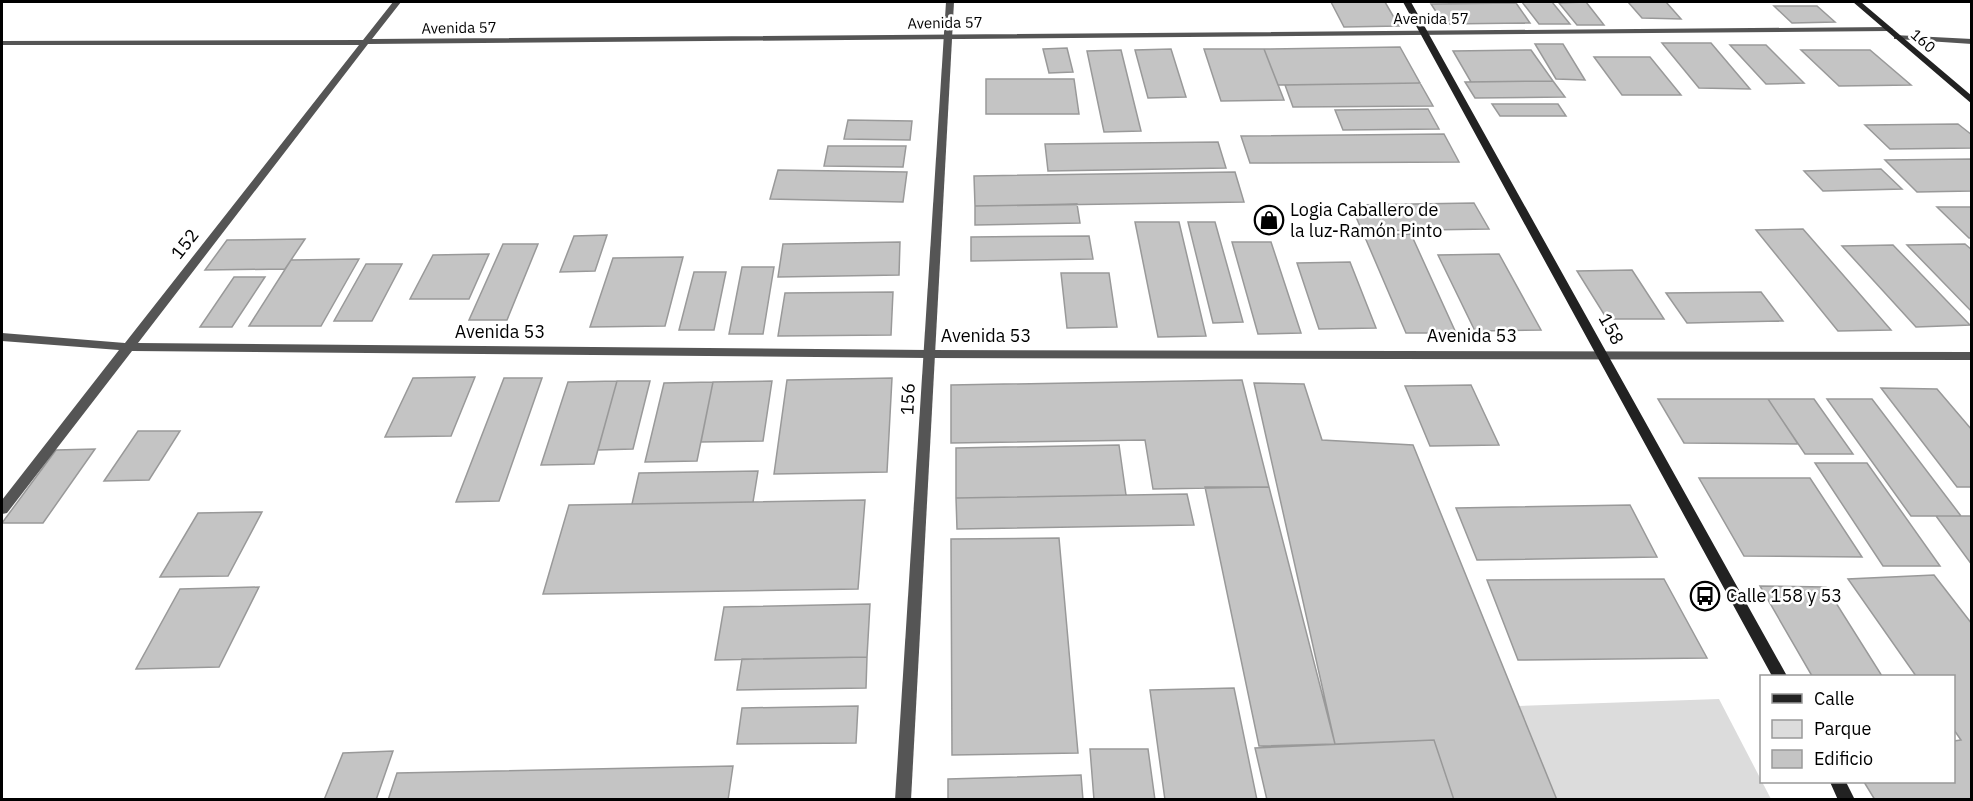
<svg xmlns="http://www.w3.org/2000/svg" width="1973" height="801" font-family="'IBM Plex Sans',sans-serif">
  <rect width="100%" height="100%" fill="#fff"/>
  <!-- green -->
  <path fill="#dcdcdc" d="M 1719,699 L 1771,799 L 1557,799 L 1518,706 Z"/>
  <!-- building -->
  <path fill="#c4c4c4" stroke="#999" stroke-width="1.5" d="M 1331,2 L 1385,2 L 1399,26 L 1344,27 Z
    M 1522,2 L 1552,2 L 1570,24 L 1539,24 Z
    M 1586,2 L 1604,25 L 1577,25 L 1559,3 Z
    M 1628,2 L 1666,2 L 1681,19 L 1642,18 Z
    M 1516,3 L 1530,23 L 1444,24 L 1431,4 Z
    M 1774,6 L 1817,6 L 1835,22 L 1792,23 Z
    M 1662,43 L 1711,43 L 1750,89 L 1699,88 Z
    M 1535,44 L 1563,44 L 1585,80 L 1556,79 Z
    M 1730,45 L 1766,45 L 1804,83 L 1766,84 Z
    M 1400,47 L 1420,83 L 1278,85 L 1264,49 Z
    M 1067,48 L 1073,72 L 1049,73 L 1043,49 Z
    M 1171,49 L 1186,97 L 1148,98 L 1135,50 Z
    M 1204,49 L 1264,49 L 1284,100 L 1221,101 Z
    M 1121,50 L 1141,131 L 1104,132 L 1087,51 Z
    M 1531,50 L 1553,81 L 1471,82 L 1453,51 Z
    M 1801,50 L 1870,50 L 1911,85 L 1839,86 Z
    M 1594,57 L 1650,57 L 1681,95 L 1622,95 Z
    M 986,79 L 1074,79 L 1079,114 L 986,114 Z
    M 1553,81 L 1565,97 L 1475,98 L 1465,82 Z
    M 1420,83 L 1433,106 L 1293,107 L 1285,85 Z
    M 1492,104 L 1558,104 L 1566,116 L 1500,116 Z
    M 1428,109 L 1439,129 L 1343,130 L 1335,110 Z
    M 848,120 L 912,121 L 910,140 L 844,139 Z
    M 1958,124 L 1972,135 L 1972,148 L 1890,149 L 1865,125 Z
    M 1444,134 L 1459,162 L 1250,163 L 1241,136 Z
    M 1218,142 L 1226,168 L 1048,171 L 1045,144 Z
    M 828,146 L 906,146 L 903,167 L 824,166 Z
    M 1972,159 L 1972,191 L 1917,192 L 1885,160 Z
    M 1881,169 L 1902,189 L 1823,191 L 1804,171 Z
    M 778,170 L 907,172 L 903,202 L 770,199 Z
    M 1235,172 L 1244,202 L 975,206 L 974,176 Z
    M 1474,203 L 1489,229 L 1362,231 L 1351,205 Z
    M 1077,204 L 1080,223 L 975,225 L 975,206 Z
    M 1937,207 L 1972,207 L 1972,238 L 1969,238 Z
    M 1135,222 L 1179,222 L 1206,336 L 1158,337 Z
    M 1188,222 L 1215,222 L 1243,322 L 1213,323 Z
    M 1803,229 L 1891,330 L 1838,331 L 1756,230 Z
    M 1411,234 L 1456,333 L 1406,333 L 1364,235 Z
    M 607,235 L 595,271 L 560,272 L 574,236 Z
    M 1089,236 L 1093,259 L 971,261 L 971,237 Z
    M 305,239 L 285,269 L 205,270 L 227,240 Z
    M 900,242 L 899,275 L 778,277 L 783,244 Z
    M 1232,242 L 1271,242 L 1301,333 L 1258,334 Z
    M 503,244 L 538,244 L 507,320 L 469,320 Z
    M 1965,244 L 1972,250 L 1972,312 L 1907,245 Z
    M 1893,245 L 1970,325 L 1916,327 L 1842,246 Z
    M 489,254 L 469,299 L 410,299 L 433,255 Z
    M 1499,254 L 1541,330 L 1475,331 L 1438,255 Z
    M 683,257 L 665,326 L 590,327 L 613,258 Z
    M 359,259 L 321,326 L 249,326 L 291,260 Z
    M 1350,262 L 1376,328 L 1319,329 L 1297,263 Z
    M 366,264 L 402,264 L 372,321 L 334,321 Z
    M 742,267 L 774,267 L 763,334 L 729,334 Z
    M 1632,270 L 1664,319 L 1607,319 L 1577,271 Z
    M 694,272 L 726,272 L 714,330 L 679,330 Z
    M 1061,273 L 1109,273 L 1117,327 L 1067,328 Z
    M 234,277 L 265,277 L 232,327 L 200,327 Z
    M 893,292 L 891,335 L 778,336 L 785,293 Z
    M 1761,292 L 1783,321 L 1687,323 L 1666,293 Z
    M 475,377 L 451,436 L 385,437 L 413,378 Z
    M 504,378 L 542,378 L 499,501 L 456,502 Z
    M 892,378 L 887,472 L 774,474 L 787,380 Z
    M 1242,380 L 1269,487 L 1153,489 L 1145,440 L 951,443 L 951,385 Z
    M 617,381 L 594,464 L 541,465 L 568,382 Z
    M 617,381 L 650,381 L 633,449 L 598,450 Z
    M 772,381 L 763,441 L 701,442 L 713,382 Z
    M 713,382 L 697,461 L 645,462 L 664,383 Z
    M 1254,383 L 1304,384 L 1322,440 L 1413,445 L 1557,800 L 1454,800 L 1434,740 L 1335,744 Z
    M 1471,385 L 1499,445 L 1430,446 L 1405,386 Z
    M 1881,388 L 1937,389 L 1972,430 L 1972,487 L 1957,487 Z
    M 1658,399 L 1768,399 L 1798,444 L 1684,443 Z
    M 1768,399 L 1814,399 L 1853,454 L 1805,454 Z
    M 1827,399 L 1872,399 L 1961,516 L 1911,516 Z
    M 138,431 L 180,431 L 149,480 L 104,481 Z
    M 1119,445 L 1126,495 L 956,498 L 956,448 Z
    M 95,449 L 43,523 L 2,523 L 56,450 Z
    M 1815,463 L 1867,463 L 1940,566 L 1883,566 Z
    M 758,471 L 753,502 L 632,504 L 639,473 Z
    M 1699,478 L 1810,478 L 1862,557 L 1744,556 Z
    M 1205,487 L 1269,487 L 1335,744 L 1259,746 Z
    M 1187,494 L 1194,525 L 957,529 L 956,498 Z
    M 865,500 L 858,589 L 543,594 L 569,505 Z
    M 1630,505 L 1657,557 L 1477,560 L 1456,508 Z
    M 262,512 L 228,576 L 160,577 L 198,513 Z
    M 1936,516 L 1972,516 L 1972,565 Z
    M 1059,538 L 1078,753 L 952,755 L 951,539 Z
    M 1934,575 L 1972,624 L 1972,800 L 1875,800 L 1864,782 L 1954,782 L 1954,741 L 1961,740 L 1954,730 L 1954,676 L 1916,676 L 1848,579 Z
    M 1664,579 L 1707,658 L 1518,660 L 1487,580 Z
    M 1760,586 L 1826,587 L 1882,676 L 1812,676 Z
    M 259,587 L 219,667 L 136,669 L 180,589 Z
    M 870,604 L 867,657 L 715,660 L 724,607 Z
    M 867,657 L 866,688 L 737,690 L 742,659 Z
    M 1234,688 L 1257,800 L 1165,800 L 1150,690 Z
    M 858,706 L 856,743 L 737,744 L 742,708 Z
    M 1434,740 L 1454,800 L 1267,800 L 1255,748 Z
    M 1090,749 L 1148,749 L 1155,800 L 1094,800 Z
    M 393,751 L 376,800 L 324,800 L 343,753 Z
    M 733,766 L 728,800 L 388,800 L 397,773 Z
    M 1081,775 L 1083,800 L 948,800 L 948,779 Z"/>
  <g fill="none" stroke-linecap="round" stroke-linejoin="round">
    <!-- service -->
    <path fill="#555" fill-rule="evenodd" d="M 1894,35 L 1972,39 L 1972,44 L 1897,39 L 1894,39 Z"/>
    <!-- minor -->
    <path fill="#555" fill-rule="evenodd" d="M 393,2 L 401,2 L 372,39 L 1889,27 L 1893,29 L 1889,31 L 368,44 L 138,343 L 928,350 L 1972,352 L 1972,360 L 928,358 L 132,351 L 7,513 L 2,514 L 2,500 L 119,350 L 2,341 L 2,333 L 125,343 L 359,45 L 2,45 L 2,41 L 363,40 Z"/>
    <!-- tertiary -->
    <path fill="#555" fill-rule="evenodd" d="M 946,2 L 954,2 L 911,800 L 895,800 Z"/>
    <!-- secondary -->
    <path fill="#222" fill-rule="evenodd" d="M 1403,2 L 1411,2 L 1787,676 L 1772,676 Z
      M 1853,2 L 1861,2 L 1972,96 L 1972,104 Z
      M 1830,782 L 1846,782 L 1855,800 L 1838,800 Z"/>
  </g>
  <!-- icons -->
  <defs>
    <g id="shop-ring" transform="scale(1.5)"><circle r="9.5" fill="#fff" stroke="#000" stroke-width="1.5"/><path d="M-5-2.5h2.3a2.7 3.5 0 0 1 5.4 0H5L5.5 6h-11ZM-1.5-2.5h3a1.5 2.3 0 0 0-3 0Z" fill="#000"/></g>
    <g id="bus-ring" transform="scale(1.5)"><circle r="9.5" fill="#fff" stroke="#000" stroke-width="1.5"/><path d="M-5-6H5V4H4V6H2V4H-2V6H-4V4H-5ZM-3.5-4V0h7V-4ZM-3.5 1.2v1.5H-2V1.2ZM2 1.2v1.5H3.5V1.2Z" fill="#000"/></g>
  </defs>
  <g fill-rule="evenodd">
    <use href="#shop-ring" x="1269" y="220"/>
    <use href="#bus-ring" x="1705" y="596"/>
  </g>
  <g text-anchor="middle" stroke-width="5" stroke-linejoin="round" paint-order="stroke">
    <!-- far-street labels -->
    <g font-size="15" fill="#000" stroke="#fff">
      <text x="1431" y="24">Avenida 57</text>
      <text transform="translate(945 23) rotate(-1)" y="5">Avenida 57</text>
      <text transform="translate(459 28) rotate(-1)" y="5">Avenida 57</text>
      <text transform="translate(1923 41) rotate(41)" y="5">160</text>
    </g>
    <!-- poi labels -->
    <g font-size="18" fill="#000" stroke="#fff" text-anchor="start">
      <text x="1290" y="216">Logia Caballero de<tspan x="1290" dy="21">la luz-Ramón Pinto</tspan></text>
      <text x="1726" y="602">Calle 158 y 53</text>
    </g>
    <!-- street labels -->
    <g font-size="18" fill="#000" stroke="#fff">
      <text transform="translate(185 244) rotate(-52)" y="6">152</text>
      <text transform="translate(1611 329) rotate(61)" y="6">158</text>
      <text x="500" y="338">Avenida 53</text>
      <text x="986" y="342">Avenida 53</text>
      <text x="1472" y="342">Avenida 53</text>
      <text transform="translate(908 399) rotate(-87)" y="6">156</text>
    </g>
  </g>
  <!-- border -->
  <rect width="1973" height="801" fill="none" stroke="#000000" stroke-width="6"/>
  <!-- legend -->
  <rect x="1760" y="675" width="195" height="108" fill="#ffffff" stroke="#999999" stroke-width="1.5"/>
  <rect x="1772" y="694" width="30" height="9" fill="#222222" stroke="#999999" stroke-width="1.5"/>
  <text x="1814" y="705" font-size="18" fill="#000000">Calle</text>
  <rect x="1772" y="720" width="30" height="18" fill="#dcdcdc" stroke="#999999" stroke-width="1.5"/>
  <text x="1814" y="735" font-size="18" fill="#000000">Parque</text>
  <rect x="1772" y="750" width="30" height="18" fill="#c4c4c4" stroke="#999999" stroke-width="1.5"/>
  <text x="1814" y="765" font-size="18" fill="#000000">Edificio</text>
</svg>
